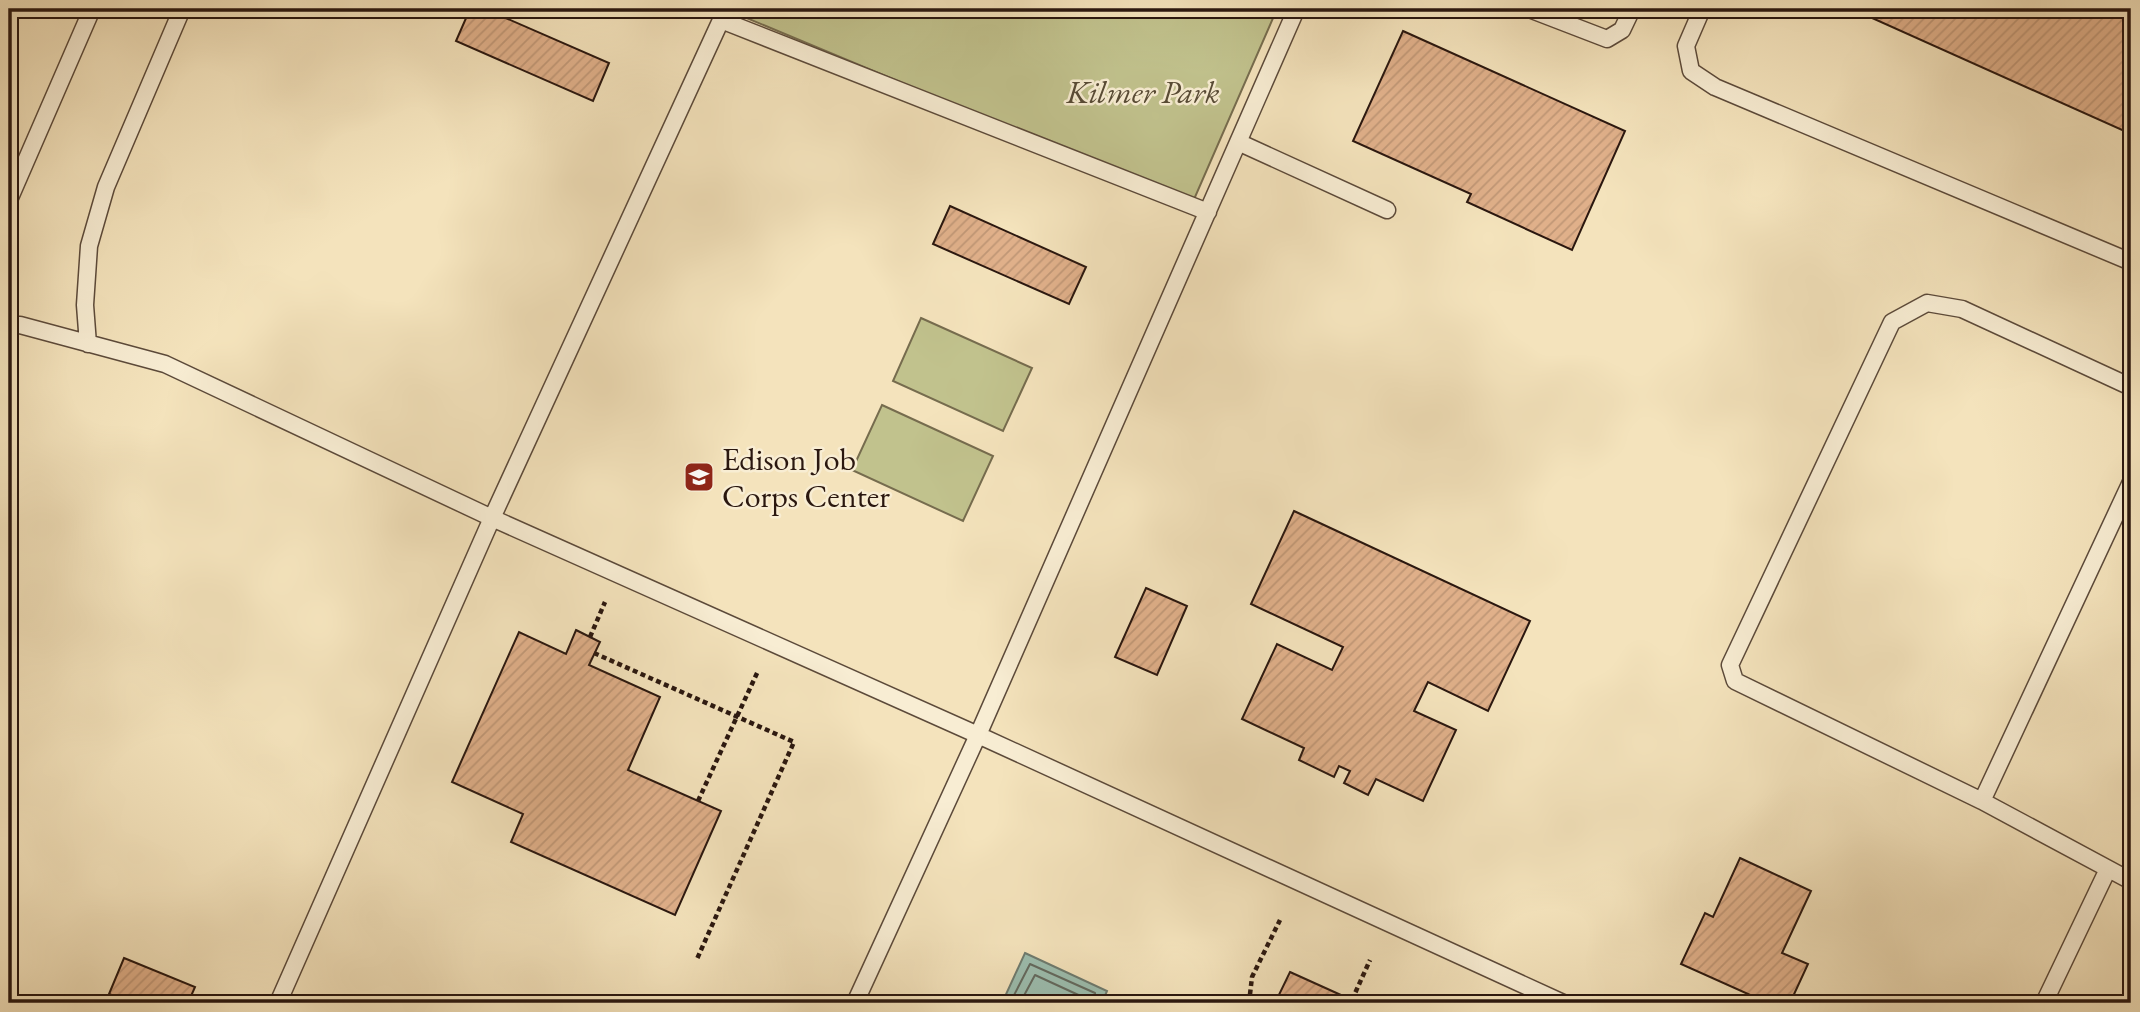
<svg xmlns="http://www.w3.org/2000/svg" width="2140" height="1012" font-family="'EB Garamond',serif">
  <defs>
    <pattern id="building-hatch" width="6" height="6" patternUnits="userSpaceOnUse" patternTransform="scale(1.75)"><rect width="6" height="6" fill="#e0b08a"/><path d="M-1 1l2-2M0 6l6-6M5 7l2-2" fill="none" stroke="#c09776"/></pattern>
  </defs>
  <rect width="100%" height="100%" fill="#f4e3bc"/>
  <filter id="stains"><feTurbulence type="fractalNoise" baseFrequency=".00286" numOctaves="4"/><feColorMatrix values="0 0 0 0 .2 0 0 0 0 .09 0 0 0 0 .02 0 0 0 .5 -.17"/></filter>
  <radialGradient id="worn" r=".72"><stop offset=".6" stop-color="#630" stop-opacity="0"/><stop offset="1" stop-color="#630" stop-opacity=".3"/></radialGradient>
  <!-- park -->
  <path fill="#c1c28d" stroke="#766c4e" stroke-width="2" d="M 725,9 L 1277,9 L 1192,204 Z
    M 921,318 L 1032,368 L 1003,431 L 893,381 Z
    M 882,405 L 993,456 L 963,521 L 852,470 Z"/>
  <!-- water -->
  <path fill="#9cbeaf" stroke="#6e7b6f" stroke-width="2" d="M 1025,953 L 1107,991 L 1102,1003 L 1002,1003 Z"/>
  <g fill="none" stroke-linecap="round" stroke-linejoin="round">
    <!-- shore -->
    <path stroke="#636a5f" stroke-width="2" d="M 1010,1003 L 1030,964 L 1095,993 L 1096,1003
      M 1020,1003 L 1035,975 L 1085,998 L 1087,1003"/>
  </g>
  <!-- building -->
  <path fill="url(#building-hatch)" stroke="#2a170f" stroke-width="2" d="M 470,9 L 485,9 L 609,63 L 593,101 L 456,41 Z
    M 1876,9 L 2131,9 L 2131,134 L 1872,18 Z
    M 1403,31 L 1625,131 L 1572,250 L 1467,202 L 1471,194 L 1353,141 Z
    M 950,206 L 1086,267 L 1069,304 L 933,244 Z
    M 1294,511 L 1530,621 L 1488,711 L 1428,682 L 1414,711 L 1456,730 L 1423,801 L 1376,779 L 1368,795 L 1344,783 L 1350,771 L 1339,766 L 1334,777 L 1299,760 L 1304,748 L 1242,719 L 1277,644 L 1332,670 L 1343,647 L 1251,604 Z
    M 1146,588 L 1187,606 L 1157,675 L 1115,657 Z
    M 576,630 L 600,642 L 589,665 L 660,697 L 628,770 L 721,811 L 675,915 L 511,842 L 523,814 L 452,782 L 519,632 L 566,654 Z
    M 1740,858 L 1811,891 L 1782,953 L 1808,964 L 1790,1003 L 1768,1003 L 1681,964 L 1705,913 L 1713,917 Z
    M 124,958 L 195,987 L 188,1003 L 132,1003 L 109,994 Z
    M 1290,972 L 1352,1000 L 1359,1003 L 1275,1003 Z"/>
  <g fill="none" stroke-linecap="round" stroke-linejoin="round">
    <!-- lane casing -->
    <g stroke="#5c4a3a" stroke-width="19">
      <path id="lane" d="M 1529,9 L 1607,39 L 1622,30 L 1632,9
        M 1702,9 L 1686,46 L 1691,71 L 1715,87 L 2131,262
        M 1238,142 L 1387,210
        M 9,200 L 92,9
        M 9,326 L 20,325 L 165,364 L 492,518 L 978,735 L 1563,1003
        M 88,344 L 85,305 L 89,246 L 106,187 L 182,9
        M 2131,387 L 1962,309 L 1927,303 L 1892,322 L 1730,665 L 1735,681 L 1982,801 L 2131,881
        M 1982,801 L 2131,482
        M 278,1003 L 492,518 L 721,20 L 1208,212
        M 855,1003 L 978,735 L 1296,10
        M 2044,1003 L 2108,869"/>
    </g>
    <!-- path -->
    <path stroke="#2a170f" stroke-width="4.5" stroke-dasharray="5 3.5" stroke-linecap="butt" d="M 590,637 L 605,602
      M 594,653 L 794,742 L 697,959
      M 698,801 L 758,671
      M 1352,1000 L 1370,960
      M 1249,1003 L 1252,977 L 1280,920"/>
    <!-- lane -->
    <use href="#lane" stroke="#f8edd3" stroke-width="16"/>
  </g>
  <!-- icons -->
  <defs>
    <g id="university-square" transform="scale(1.575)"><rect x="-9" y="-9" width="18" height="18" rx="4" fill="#8f2418" stroke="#f8edd3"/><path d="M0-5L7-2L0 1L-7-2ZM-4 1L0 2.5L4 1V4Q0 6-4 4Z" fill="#fff"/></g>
  </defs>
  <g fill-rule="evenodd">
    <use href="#university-square" x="699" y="477"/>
  </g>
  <g text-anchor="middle" stroke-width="5" stroke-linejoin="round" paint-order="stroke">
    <!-- park labels -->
    <g font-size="32" font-style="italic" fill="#574a35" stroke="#f8edd3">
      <text x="1143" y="103">Kilmer Park</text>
    </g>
    <!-- poi labels -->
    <g font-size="32" fill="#2a170f" stroke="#f8edd3" text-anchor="start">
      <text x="722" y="470">Edison Job<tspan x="722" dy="37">Corps Center</tspan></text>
    </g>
  </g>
  <!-- margin -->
  <rect width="2140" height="1012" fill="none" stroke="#f4e3bc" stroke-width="35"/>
  <rect x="10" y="10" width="2119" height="991" fill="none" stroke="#2a170f" stroke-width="3.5"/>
  <rect x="18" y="18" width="2105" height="977" fill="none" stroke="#2a170f" stroke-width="2"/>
  <rect width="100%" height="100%" filter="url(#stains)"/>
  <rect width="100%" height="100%" fill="url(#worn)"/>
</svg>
